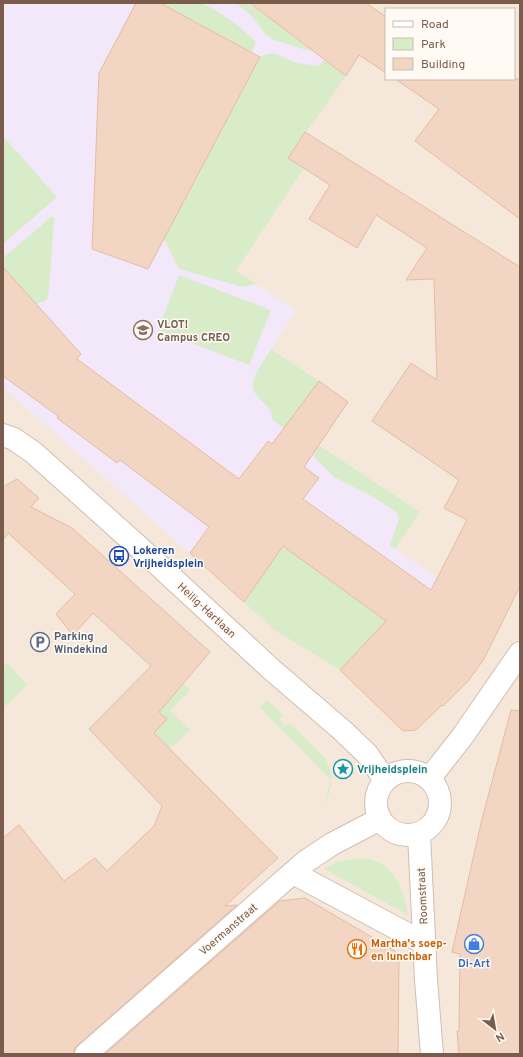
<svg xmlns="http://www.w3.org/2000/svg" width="523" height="1057" font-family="Overpass,sans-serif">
  <rect width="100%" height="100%" fill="#fdf6ec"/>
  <!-- residential -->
  <path fill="#f5e8da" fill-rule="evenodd" d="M 3,3 L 520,3 L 520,1054 L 3,1054 ZM 386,9 L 514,9 L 514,79 L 386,79 Z"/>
  <!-- education -->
  <path fill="#f3e8fa" d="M 3,3 L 292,3 L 278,24 L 346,76 L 288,158 L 304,168 L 236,271 L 296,311 L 271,349 L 319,381 L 287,424 L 420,512 L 395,549 L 440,579 L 519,589 L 484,659 L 469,681 L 283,546 L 229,509 L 209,527 L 189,553 L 3,387 Z"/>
  <!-- green -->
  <path fill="#d8ecc9" d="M 161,3 C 170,3 192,1 201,3 C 219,10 242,28 256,42 L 252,52 Z
    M 236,3 L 248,3 L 279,23 L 278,24 L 313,52 L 274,40 L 265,34 L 253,17 Z
    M 273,53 L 297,63 L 318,66 L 324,60 L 346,76 L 288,158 L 304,168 L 236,271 L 257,284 L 242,287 L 179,269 L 164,239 L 261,56 Z
    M 3,136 L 57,197 L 3,244 Z
    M 51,217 L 54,217 L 54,221 L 49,289 L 47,300 L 36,304 L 3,267 L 3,258 Z
    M 179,275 L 271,310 L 249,365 L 158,330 Z
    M 271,349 L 319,381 L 287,424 L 420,512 L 395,549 L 390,545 L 399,519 L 397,513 L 389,507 L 373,497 L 334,477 L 306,448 L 272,419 C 274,404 251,401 253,382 C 255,373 266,357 271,349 Z
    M 283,546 L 386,621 L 340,670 L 273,629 L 244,602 Z
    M 7,663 L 27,685 L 3,709 L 3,667 Z
    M 183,683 L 190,690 L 170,711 L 190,730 L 170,749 L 154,733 L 167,719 L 158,710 Z
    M 267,700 L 283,715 L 279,719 L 286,726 L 290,723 L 324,757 C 337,776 331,790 323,809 L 331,780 L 259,707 Z
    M 364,858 C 395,863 403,887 408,915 L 324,869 L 338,861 Z"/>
  <!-- building -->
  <path fill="#f3d5c3" stroke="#e6bba3" d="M 136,3 L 160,3 L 260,57 L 148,269 L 92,249 L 99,73 Z
    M 250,3 L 366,3 L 386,17 L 386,73 L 359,55 L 346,76 Z
    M 395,79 L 520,79 L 520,219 L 415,141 L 439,109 Z
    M 305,132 L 520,267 L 520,586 L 484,659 L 469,680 L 443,706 L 442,705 L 416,730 L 403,731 L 340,670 L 386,621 L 283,546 L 244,602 L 190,553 L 209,527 L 120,460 L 117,463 L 57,418 L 58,416 L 3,376 L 3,267 L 81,354 L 77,359 L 239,479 L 268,441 L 272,444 L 319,381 L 348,402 L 304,467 L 319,478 L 303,499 L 431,590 L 467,520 L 444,508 L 459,480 L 372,421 L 411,363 L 437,380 L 434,279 L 406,280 L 427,248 L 376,215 L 357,248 L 309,219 L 330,185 L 288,158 Z
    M 17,479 L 39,498 L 31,507 L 72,528 L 210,652 L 159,712 L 167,719 L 154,733 L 278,858 L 225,906 L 237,905 L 78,1045 L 74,1050 L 74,1054 L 3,1054 L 3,838 L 19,825 L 64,881 L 95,858 L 107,871 L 154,826 L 162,806 L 89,729 L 151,666 L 93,613 L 73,635 L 56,614 L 75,594 L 8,533 L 3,540 L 3,487 Z
    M 511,710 L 520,711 L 520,1054 L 459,1054 L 457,1031 L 459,1031 L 460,954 L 452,952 L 481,823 Z
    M 305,898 L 394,950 L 399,958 L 398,1054 L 105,1054 L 280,901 Z"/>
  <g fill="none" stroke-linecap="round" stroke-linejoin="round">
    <!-- pedestrian casing -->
    <g stroke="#d1beb0" stroke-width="24">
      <path id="pedestrian" d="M 293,873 L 424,943"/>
    </g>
    <!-- tertiary casing -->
    <g stroke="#d1beb0" stroke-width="24">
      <path id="tertiary" d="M 3,435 L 14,439 L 34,453 L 141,549 L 271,669 L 343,731 L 367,754 L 385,780
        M376 803a32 32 0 1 1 64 0a32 32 0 1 1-64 0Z
        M 429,779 L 462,737 L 520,653
        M 419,834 L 426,980 L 432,1054
        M 86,1054 L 305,862 L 332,844 L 380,819"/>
    </g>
    <!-- pedestrian -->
    <use href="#pedestrian" stroke="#fff" stroke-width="22"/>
    <!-- tertiary -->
    <use href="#tertiary" stroke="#fff" stroke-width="22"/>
  </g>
  <!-- icons -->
  <defs>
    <g id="school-ring" transform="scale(1)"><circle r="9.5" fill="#fffaf3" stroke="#8d6e63" stroke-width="1.5"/><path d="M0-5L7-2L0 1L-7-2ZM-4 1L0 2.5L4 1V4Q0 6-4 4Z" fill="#8d6e63"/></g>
    <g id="bus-ring" transform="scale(1)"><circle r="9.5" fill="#fffaf3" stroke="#1a4fb4" stroke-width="1.5"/><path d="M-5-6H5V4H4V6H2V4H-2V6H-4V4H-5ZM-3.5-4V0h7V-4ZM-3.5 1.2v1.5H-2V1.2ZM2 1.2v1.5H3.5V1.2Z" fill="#1a4fb4"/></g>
    <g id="parking-ring" transform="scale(1)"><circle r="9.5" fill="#fffaf3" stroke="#5c6f8a" stroke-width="1.5"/><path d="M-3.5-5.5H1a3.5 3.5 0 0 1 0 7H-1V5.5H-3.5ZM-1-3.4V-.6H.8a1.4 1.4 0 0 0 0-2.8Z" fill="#5c6f8a"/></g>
    <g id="sight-ring" transform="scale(1)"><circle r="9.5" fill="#fffaf3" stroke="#0f9aa8" stroke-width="1.5"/><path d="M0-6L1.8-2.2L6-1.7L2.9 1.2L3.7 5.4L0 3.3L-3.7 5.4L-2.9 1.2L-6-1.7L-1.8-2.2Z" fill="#0f9aa8"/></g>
    <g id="shop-ring" transform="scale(1)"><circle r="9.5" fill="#fffaf3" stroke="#3f7fe0" stroke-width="1.5"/><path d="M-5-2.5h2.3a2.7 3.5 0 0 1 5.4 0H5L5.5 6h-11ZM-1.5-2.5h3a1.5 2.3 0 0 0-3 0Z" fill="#3f7fe0"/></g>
    <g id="restaurant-ring" transform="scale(1)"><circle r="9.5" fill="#fffaf3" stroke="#e8710a" stroke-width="1.5"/><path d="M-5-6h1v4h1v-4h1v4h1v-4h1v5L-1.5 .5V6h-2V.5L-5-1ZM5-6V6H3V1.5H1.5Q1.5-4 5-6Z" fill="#e8710a"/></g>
  </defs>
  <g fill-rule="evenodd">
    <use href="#school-ring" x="143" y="330"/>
    <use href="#bus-ring" x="119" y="556"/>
    <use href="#parking-ring" x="40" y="642"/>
    <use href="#sight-ring" x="343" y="769"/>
    <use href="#shop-ring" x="474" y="944"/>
    <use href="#restaurant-ring" x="357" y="949"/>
  </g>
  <g text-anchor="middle" stroke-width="3" stroke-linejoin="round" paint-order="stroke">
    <!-- education labels -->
    <g font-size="11" font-weight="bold" fill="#785e54" stroke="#fffaf3" text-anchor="start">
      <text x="157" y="328">VLOT!<tspan x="157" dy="13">Campus CREO</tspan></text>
    </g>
    <!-- transit labels -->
    <g font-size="11" font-weight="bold" fill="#164399" stroke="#fffaf3" text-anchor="start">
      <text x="133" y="554">Lokeren<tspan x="133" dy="13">Vrijheidsplein</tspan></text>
    </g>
    <!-- street labels -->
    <g font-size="11" fill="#7a5c4d" stroke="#fffaf3">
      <text transform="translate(207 610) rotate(43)" y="4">Heilig-Hartlaan</text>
      <text transform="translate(422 896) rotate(-93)" y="4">Roomstraat</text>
      <text transform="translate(228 929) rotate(-41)" y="4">Voermanstraat</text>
    </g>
    <!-- service labels -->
    <g font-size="11" font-weight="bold" fill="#4e5e75" stroke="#fffaf3" text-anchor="start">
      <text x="54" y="640">Parking<tspan x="54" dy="13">Windekind</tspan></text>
    </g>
    <!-- culture labels -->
    <g font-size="11" font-weight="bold" fill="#0d838f" stroke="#fffaf3" text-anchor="start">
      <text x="357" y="773">Vrijheidsplein</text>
    </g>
    <!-- food labels -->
    <g font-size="11" font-weight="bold" fill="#c56008" stroke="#fffaf3" text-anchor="start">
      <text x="371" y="947">Martha's soep-<tspan x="371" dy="13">en lunchbar</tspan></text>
    </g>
    <!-- shop labels -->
    <g font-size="11" font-weight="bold" fill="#366cbe" stroke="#fffaf3">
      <text x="474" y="967">Di-Art</text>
    </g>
  </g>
  <!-- border -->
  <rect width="523" height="1057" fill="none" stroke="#7a5c4d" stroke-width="8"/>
  <!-- legend -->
  <rect x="385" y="8" width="130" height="72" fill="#fffaf3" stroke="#cabbb1"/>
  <rect x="393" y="21" width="20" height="6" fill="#ffffff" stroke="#cabbb1"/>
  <text x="421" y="28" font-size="12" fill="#7a5c4d">Road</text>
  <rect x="393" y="38" width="20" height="12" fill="#d8ecc9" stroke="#cabbb1"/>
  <text x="421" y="48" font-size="12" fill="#7a5c4d">Park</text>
  <rect x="393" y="58" width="20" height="12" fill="#f3d5c3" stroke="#cabbb1"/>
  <text x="421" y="68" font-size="12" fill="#7a5c4d">Building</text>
  <!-- north arrow -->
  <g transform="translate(495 1029) rotate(149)" stroke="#fffaf3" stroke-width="3" paint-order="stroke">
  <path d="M0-3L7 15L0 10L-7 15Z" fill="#7a5c4d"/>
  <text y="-6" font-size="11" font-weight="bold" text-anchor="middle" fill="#7a5c4d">N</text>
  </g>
</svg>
